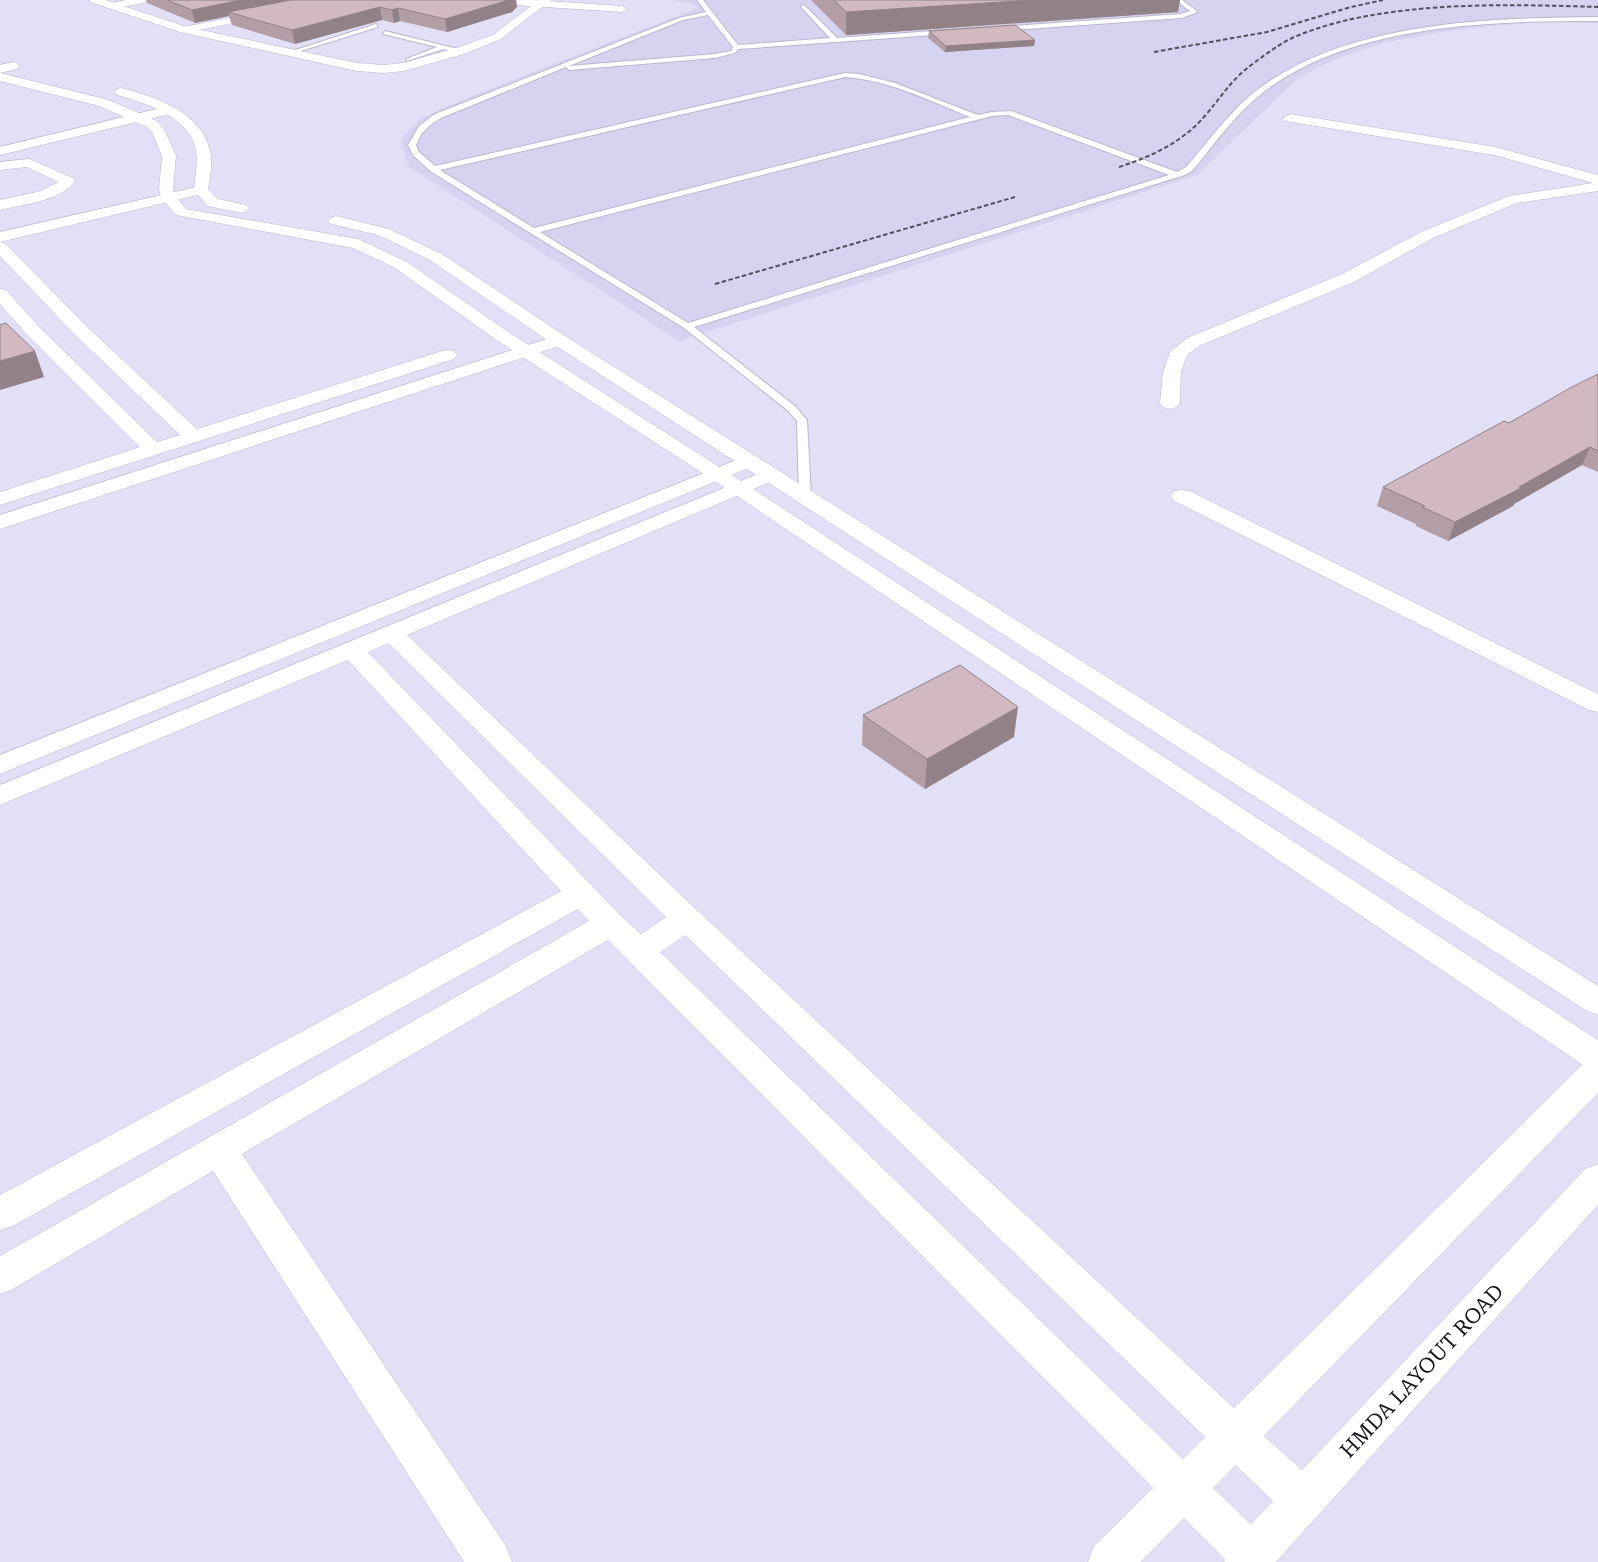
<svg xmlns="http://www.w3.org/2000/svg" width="1598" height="1562" font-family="'Roboto Serif',serif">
  <rect width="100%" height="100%" fill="#e2e0f7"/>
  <!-- built -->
  <path fill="#d6d3f1" d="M 671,0 L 1598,0 L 1598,23 L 1547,22 L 1491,26 L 1442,32 L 1383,43 L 1333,60 L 1297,79 L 1197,175 L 679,341 L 408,166 L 401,139 L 419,119 L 462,100 L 697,8 L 694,4 Z"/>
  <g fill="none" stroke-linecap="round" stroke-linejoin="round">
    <!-- service casing -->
    <g stroke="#b9b7cd" stroke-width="2">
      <path id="service" d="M 697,0 L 703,0 L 738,45 L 830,38 L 801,7 L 803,4 L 837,38 L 947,30 L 950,32 L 947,34 L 738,49 L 735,53 L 715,58 L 569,70 L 566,67 L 441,118 C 429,125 421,132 416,145 L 419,152 L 435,166 L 845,73 L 859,74 L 895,83 L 978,115 L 992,112 L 1011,111 L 1177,172 L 1186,167 C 1210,140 1232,108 1261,87 C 1352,21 1490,18 1598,17 L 1598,21 C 1491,21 1355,24 1266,90 C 1237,112 1215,143 1192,171 L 1185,175 L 694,327 L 795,406 L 807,420 L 811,497 L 805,500 L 799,497 L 797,421 L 787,410 L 684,328 L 430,171 L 413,155 L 408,145 L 419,126 L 435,114 L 679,18 L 706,12 ZM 708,15 L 733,47 L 731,51 L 715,54 L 569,66 L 683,20 ZM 845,77 C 889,80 930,101 970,117 L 534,228 L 440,170 ZM 1008,115 L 1169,175 L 688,323 L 540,232 L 992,116 Z
        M 1175,0 L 1182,0 L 1198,12 L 1182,18 L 997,31 L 994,29 L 997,27 L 1181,14 L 1190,11 Z
        M 376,24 L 378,27 L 291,54 L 286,53 Z
        M 385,31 L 462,50 L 463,51 L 460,53 L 444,49 L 406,61 L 406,59 L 437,47 L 383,34 Z"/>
    </g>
    <!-- minor casing -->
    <g stroke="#b9b7cd" stroke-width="1">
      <path id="minor" d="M 126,0 L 149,0 L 144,3 L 111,9 L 106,6 L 107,4 Z
        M 316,0 L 337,0 L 332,3 L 184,33 L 178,30 L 184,27 Z
        M 478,0 L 533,0 L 622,6 L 627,9 L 622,12 L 483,3 Z
        M 13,62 L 17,63 L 19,66 L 17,69 L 0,73 L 0,65 Z
        M 169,106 L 176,110 L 174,113 L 0,155 L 0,147 Z
        M 1290,114 L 1495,147 L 1598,175 L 1598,191 L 1517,203 L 1433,238 L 1354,282 L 1199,346 L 1187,355 L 1181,372 L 1180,403 L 1177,407 L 1170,409 L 1163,407 L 1160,403 L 1163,372 L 1170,352 L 1187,338 L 1342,274 L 1421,232 L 1509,196 L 1593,183 L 1494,155 L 1285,121 L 1283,118 Z
        M 29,159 L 73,178 L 75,181 C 60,202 23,204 0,210 L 0,200 L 41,191 L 58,182 L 27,167 L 0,170 L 0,162 Z
        M 201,186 L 206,187 L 208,190 L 206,193 L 0,242 L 0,232 Z
        M 0,242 L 6,244 L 84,324 L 197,429 L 442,351 L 448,350 L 454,351 L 457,355 L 454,359 L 0,505 L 0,492 L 140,447 L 31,339 L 0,304 L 0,289 L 6,290 L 43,331 L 157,442 L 180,435 L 72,332 L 0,256 Z
        M 559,335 L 565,336 L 568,340 L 565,344 L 0,529 L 0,515 Z
        M 749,455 L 756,457 L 759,461 L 756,465 L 0,774 L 0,755 Z
        M 770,469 L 777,471 L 780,475 L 777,479 L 407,635 L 698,911 L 1234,1408 L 1586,1061 L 1598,1057 L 1598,1093 L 1264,1436 L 1302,1470 L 1585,1169 L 1598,1164 L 1598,1205 L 1276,1562 L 1224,1562 L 1225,1560 L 1184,1518 L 1141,1562 L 1088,1562 L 1094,1546 L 1153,1488 L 608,940 L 242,1154 L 506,1546 L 512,1562 L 464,1562 L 213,1171 L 13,1289 L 0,1294 L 0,1256 L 589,921 L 578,909 L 13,1226 L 0,1230 L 0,1195 L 561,891 L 348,660 L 0,805 L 0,785 ZM 388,643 L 666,917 L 641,934 L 621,916 L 368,652 ZM 685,935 L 1205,1437 L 1183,1459 L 660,952 ZM 1235,1465 L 1273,1501 L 1251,1524 L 1213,1488 Z
        M 1182,490 L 1190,491 L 1598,694 L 1598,712 L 1589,710 L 1174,501 L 1171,496 L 1174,491 Z"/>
    </g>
    <!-- tertiary casing -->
    <g stroke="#b9b7cd" stroke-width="1">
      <path id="tertiary" d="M 89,0 L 105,0 L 187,27 L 357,63 L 384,65 L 403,63 L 456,48 L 493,35 L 539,0 L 551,0 L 501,39 L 464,54 L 404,71 L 384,73 L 357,71 L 180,32 L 90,2 Z
        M 0,73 L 109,100 L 157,121 L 165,131 L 176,156 L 173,189 L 175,196 L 186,209 L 358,239 L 407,262 L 510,333 L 724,470 L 1598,1040 L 1598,1071 L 1586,1067 L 710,478 L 498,341 L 395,268 L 353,248 L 176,215 L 161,197 L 159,189 L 162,156 L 152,132 L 147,127 L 99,106 L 0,81 Z
        M 121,88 C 154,96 201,112 210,150 C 213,163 210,177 208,189 L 218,199 L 246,205 L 249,208 L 246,211 L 241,213 L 208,206 L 194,190 C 195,177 198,164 196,151 C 190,116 145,103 117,95 L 115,92 L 117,89 Z
        M 336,216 L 389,229 L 442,254 L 565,336 L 1598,986 L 1598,1015 L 1587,1011 L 553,344 L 430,260 L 378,235 L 331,224 L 328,221 L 331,218 Z"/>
    </g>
    <!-- service -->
    <use href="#service" fill="#fff" fill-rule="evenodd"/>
    <!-- minor -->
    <use href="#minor" fill="#fff" fill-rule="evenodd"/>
    <!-- tertiary -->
    <use href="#tertiary" fill="#fff" fill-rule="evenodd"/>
    <!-- rail -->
    <path stroke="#51505c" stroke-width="2" stroke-dasharray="4.5 2.5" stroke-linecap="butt" d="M 1154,52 L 1267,32 L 1351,7 L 1383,0
      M 1119,167 C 1150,157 1181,143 1203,118 C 1221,98 1230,80 1254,63 C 1266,54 1278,45 1292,38 C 1379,0 1504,4 1598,7
      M 715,284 L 1015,197"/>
  </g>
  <!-- wall -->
  <path fill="#b49ea6" d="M 146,0 L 516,0 L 517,7 L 512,12 L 447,32 L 400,21 L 394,23 L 382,20 L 295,44 L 232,25 L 229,16 L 195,23 L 147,3 Z
    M 811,0 L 1180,0 L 1178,12 L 846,35 Z
    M 929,31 L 1035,40 L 1034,46 L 945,52 L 928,38 Z
    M 1598,374 L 1598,472 L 1582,465 L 1514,504 L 1513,506 L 1448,541 L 1416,526 L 1416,524 L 1377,506 L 1383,487 L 1509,423 Z
    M 863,715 L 1014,737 L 925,789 L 862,745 Z"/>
  <!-- shaded-wall -->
  <path fill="#928187" d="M 241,0 L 307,0 L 228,12 L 229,16 L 195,23 L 192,10 Z
    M 509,0 L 516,0 L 517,7 L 512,12 L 447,32 L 445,19 Z
    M 1033,0 L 1180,0 L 1178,12 L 846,35 L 846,12 Z
    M 380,7 L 382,20 L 295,44 L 292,30 Z
    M 398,8 L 400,21 L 394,23 L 392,10 Z
    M 1035,40 L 1034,46 L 945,52 L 946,46 Z
    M 35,351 L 44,377 L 0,390 L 0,361 Z
    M 1590,447 L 1582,465 L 1514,504 L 1513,506 L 1448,541 L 1455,522 Z
    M 1018,707 L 1014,737 L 925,789 L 927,759 Z"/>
  <!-- building -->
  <path fill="#d1b8c1" stroke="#928187" d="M 167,0 L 241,0 L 192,10 Z
    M 291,0 L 509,0 L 445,19 L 398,8 L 392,10 L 380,7 L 292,30 L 228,12 Z
    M 834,0 L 1033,0 L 846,12 Z
    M 1015,25 L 1035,40 L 946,46 L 929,31 Z
    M 6,323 L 35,351 L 0,361 L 0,325 Z
    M 1598,374 L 1598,451 L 1590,447 L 1519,487 L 1521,488 L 1455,522 L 1422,507 L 1425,506 L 1383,487 L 1504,421 L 1509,423 L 1570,388 Z
    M 960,665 L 1018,707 L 927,759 L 863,715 Z"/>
  <g text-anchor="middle" stroke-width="4" stroke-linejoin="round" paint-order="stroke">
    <!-- near-street labels -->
    <g font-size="21" fill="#16151d" stroke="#fff">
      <text transform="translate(1422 1371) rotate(-47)" y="7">HMDA LAYOUT ROAD</text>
    </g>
  </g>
</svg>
